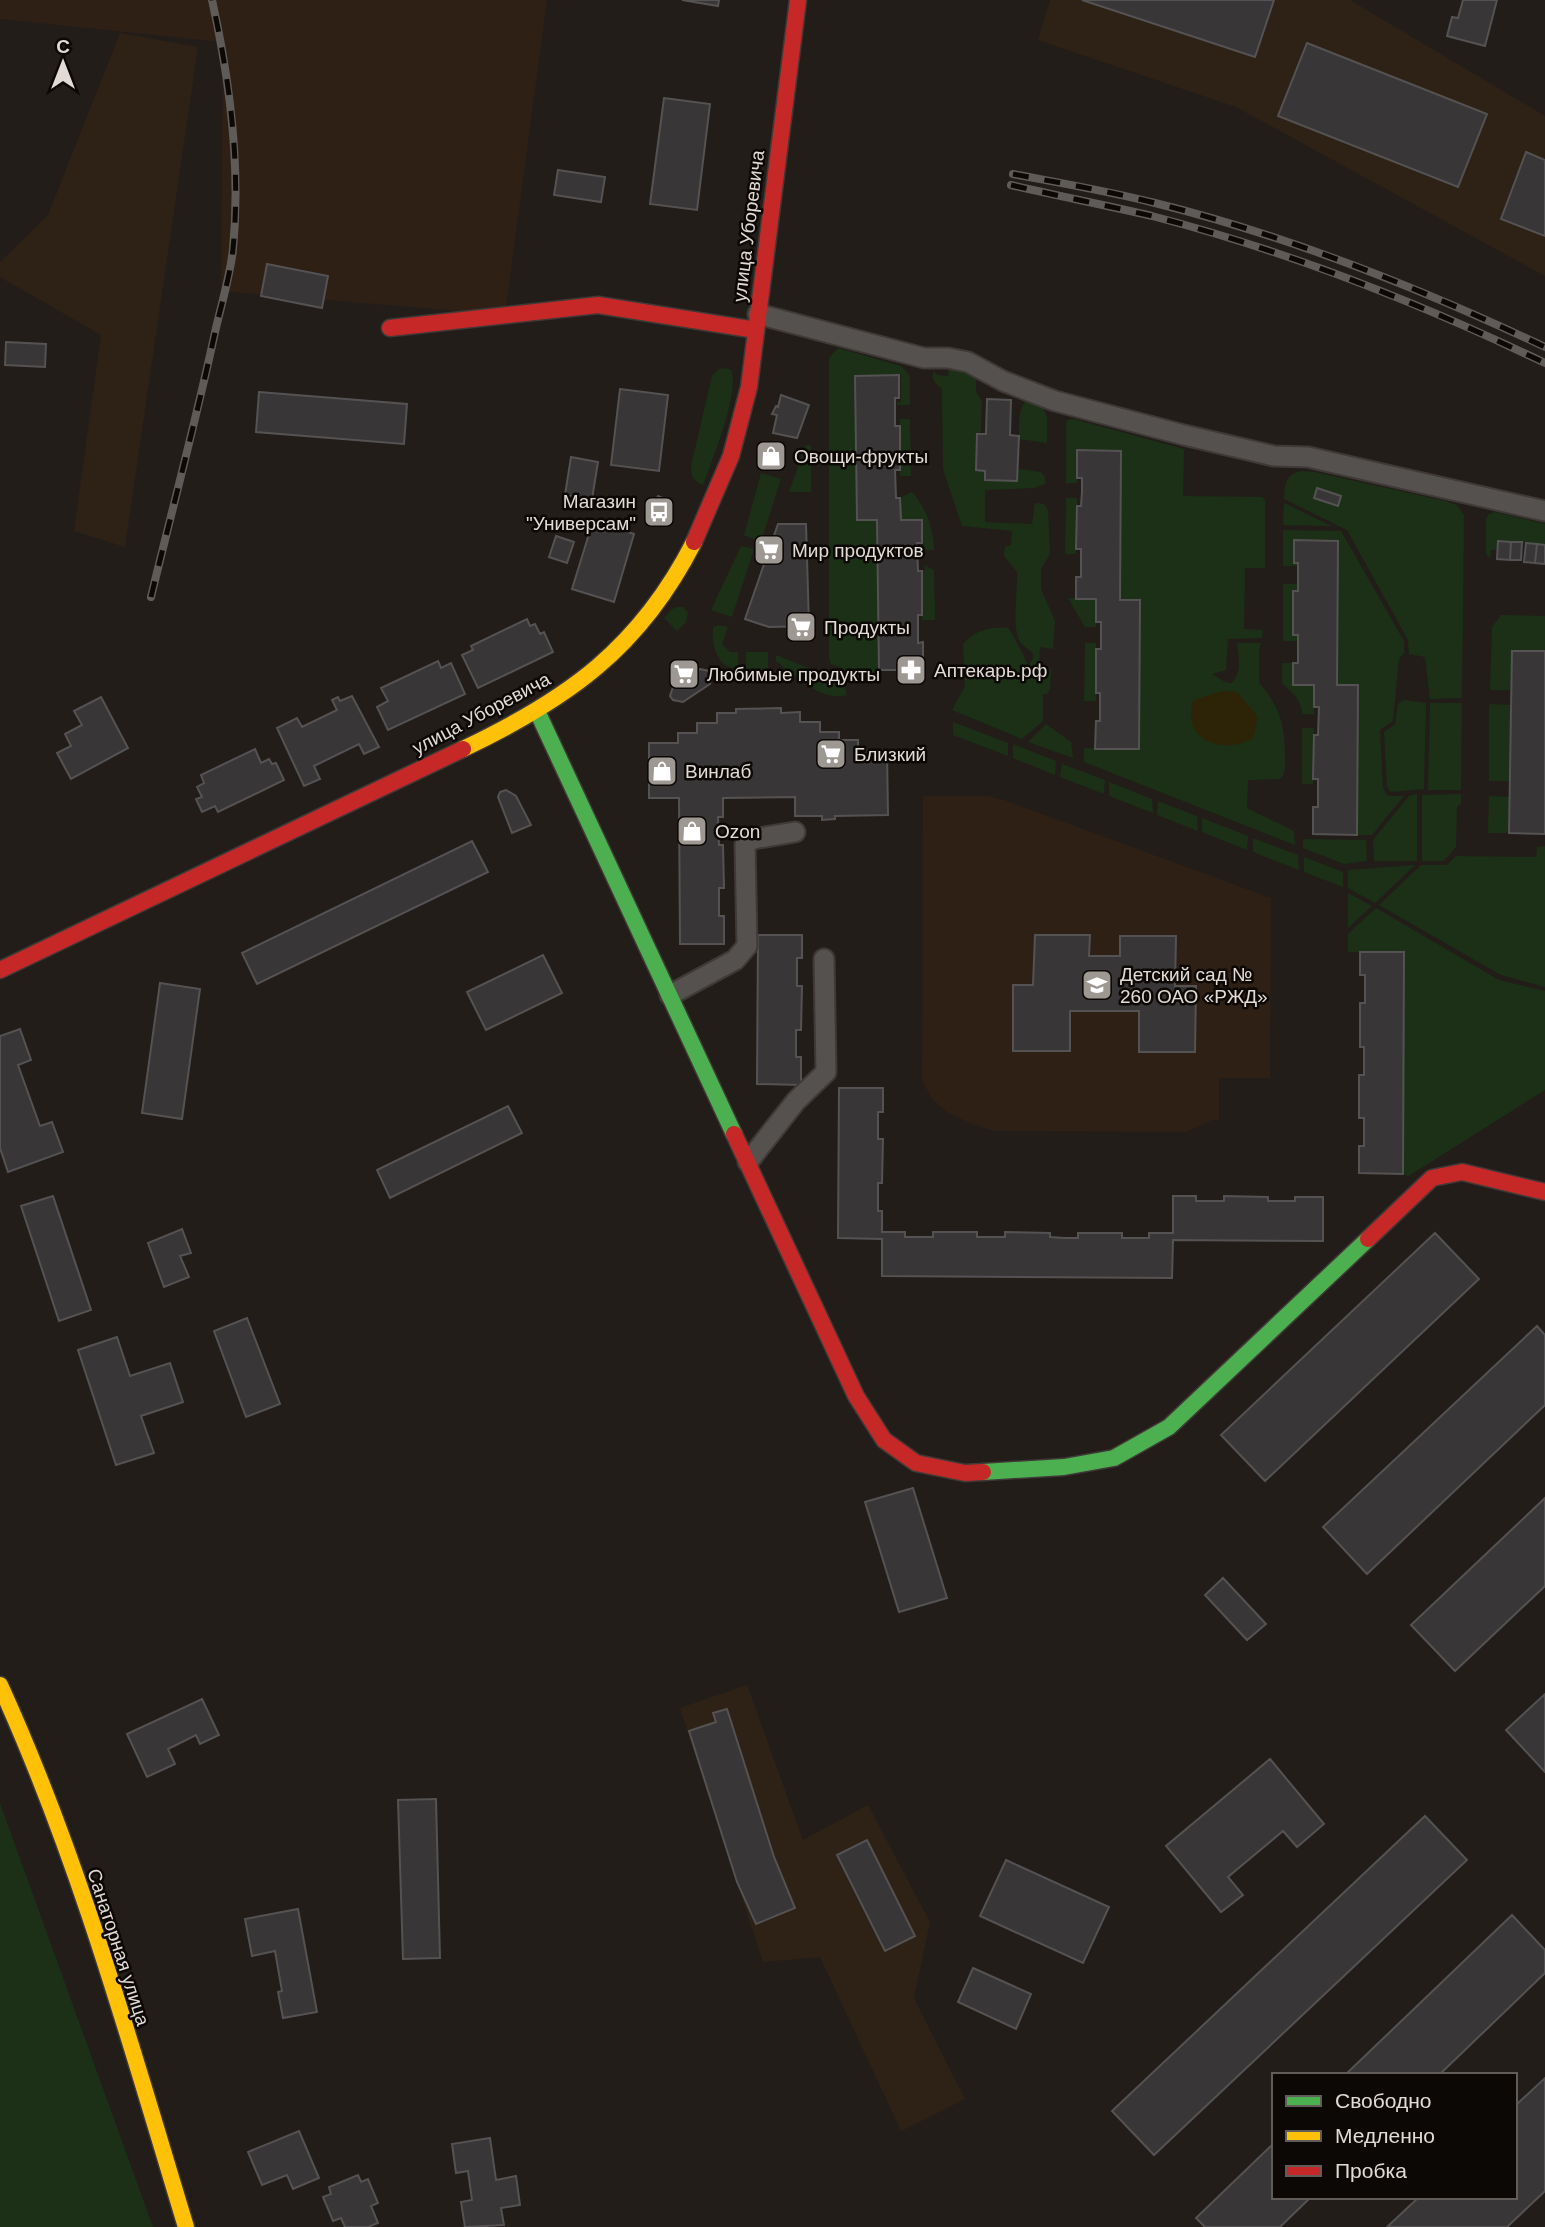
<svg xmlns="http://www.w3.org/2000/svg" width="1545" height="2227" font-family="Arial,sans-serif">
  <rect width="100%" height="100%" fill="#231d19"/>
  <!-- industrial -->
  <path fill="#2e2216" d="M 1050,0 L 1350,0 L 1545,116 L 1545,276 L 1236,107 L 1038,40 Z
    M 120,33 L 198,47 L 125,547 L 74,531 L 101,335 L 0,277 L 0,262 L 48,215 Z
    M 747,1685 L 803,1840 L 868,1805 L 930,1922 L 914,1998 L 965,2099 L 901,2131 L 820,1957 L 763,1962 L 680,1708 Z"/>
  <!-- built -->
  <path fill="#2f2016" d="M 0,0 L 547,0 L 505,315 L 221,291 L 223,42 L 0,19 Z
    M 923,796 L 988,796 L 1004,800 L 1271,898 L 1270,1078 L 1219,1078 L 1219,1120 L 1212,1120 L 1186,1132 L 995,1131 L 970,1123 L 949,1113 L 932,1099 L 922,1080 Z"/>
  <!-- green -->
  <path fill="#1b3016" d="M 838,348 L 901,366 L 910,376 L 910,405 L 897,405 L 897,402 L 901,402 L 901,374 L 855,376 L 857,520 L 877,520 L 879,683 L 831,664 L 829,658 L 829,358 Z
    M 946,364 L 972,370 L 976,379 L 976,392 L 982,401 L 981,432 L 977,434 L 976,470 L 985,471 L 985,480 L 1017,481 L 1018,469 L 1041,472 L 1045,477 L 1045,484 L 1034,488 L 985,490 L 985,522 L 1032,524 L 1035,503 L 1044,504 L 1048,510 L 1050,554 L 1041,569 L 1041,589 L 1055,621 L 1053,649 L 1040,647 L 1039,666 L 1051,669 L 1050,690 L 1047,694 L 1043,694 L 1043,721 L 1022,739 L 952,710 L 965,686 L 963,644 C 975,631 990,626 1008,628 C 1012,633 1028,662 1028,667 L 1034,656 C 1031,649 1023,647 1019,640 C 1012,626 1018,589 1017,572 L 1004,556 L 1005,547 L 1011,545 L 1012,531 L 962,526 L 943,469 L 942,389 C 936,384 930,379 934,371 L 937,375 L 948,376 L 949,368 Z
    M 726,368 L 731,370 C 740,392 712,461 703,485 C 693,481 691,476 691,466 L 712,376 L 719,369 Z
    M 1029,398 L 1043,406 L 1047,418 L 1047,443 L 1019,439 C 1019,425 1017,407 1029,398 Z
    M 900,419 L 910,419 L 911,476 L 900,476 Z
    M 1074,419 L 1184,449 L 1183,496 L 1262,497 L 1265,500 L 1265,568 L 1245,568 L 1244,629 L 1263,630 L 1262,638 L 1228,639 L 1226,670 L 1212,674 L 1225,682 L 1232,683 C 1243,669 1238,658 1237,643 L 1261,643 L 1259,650 L 1259,683 C 1278,703 1285,725 1285,753 C 1285,763 1287,772 1280,779 L 1248,780 L 1247,808 L 1294,831 L 1295,845 L 1084,762 L 1084,748 L 1139,749 L 1140,600 L 1120,600 L 1121,451 L 1077,450 L 1077,483 L 1066,483 L 1066,423 L 1068,420 Z
    M 806,445 L 811,445 L 811,492 L 789,492 Z
    M 1303,471 L 1315,472 L 1445,501 L 1457,505 L 1464,515 L 1462,698 L 1430,699 L 1425,657 L 1409,654 L 1408,640 L 1347,530 L 1284,499 C 1285,483 1286,473 1303,471 Z
    M 761,473 L 781,479 L 761,542 L 744,535 Z
    M 912,492 C 926,507 934,530 934,550 L 924,550 L 924,543 L 922,543 L 922,520 L 901,520 L 900,498 Z
    M 1066,498 L 1077,498 L 1076,554 L 1065,554 Z
    M 1284,503 L 1332,526 L 1283,525 Z
    M 1495,512 L 1545,524 L 1545,545 L 1499,541 L 1498,550 L 1491,550 L 1490,559 L 1486,554 L 1486,519 L 1489,514 Z
    M 1283,530 L 1341,531 L 1404,641 L 1404,653 L 1399,659 L 1393,721 L 1380,730 L 1383,788 L 1388,796 L 1404,796 L 1372,835 L 1357,835 L 1358,686 L 1337,685 L 1338,541 L 1294,540 L 1294,563 L 1298,563 L 1298,566 L 1283,566 Z
    M 741,546 L 754,549 L 732,617 L 711,610 Z
    M 925,565 L 934,570 L 935,620 L 922,620 L 922,571 L 925,570 Z
    M 1283,584 L 1298,584 L 1298,641 L 1283,641 Z
    M 1068,598 L 1096,599 L 1096,627 L 1085,627 Z
    M 678,607 L 683,607 L 688,613 L 686,622 L 677,631 L 664,618 L 672,609 Z
    M 1501,615 L 1545,616 L 1545,651 L 1512,651 L 1511,690 L 1490,690 L 1492,627 Z
    M 718,625 L 728,627 L 722,644 L 730,652 L 738,652 L 738,669 C 717,668 711,645 713,627 Z
    M 1085,643 L 1096,643 L 1096,701 L 1084,701 Z
    M 746,652 L 768,652 L 768,675 L 746,675 Z
    M 776,655 L 843,682 L 847,695 C 821,702 795,676 776,661 Z
    M 1282,663 L 1293,663 L 1293,685 L 1314,685 L 1314,714 L 1302,714 C 1302,700 1292,693 1282,683 Z
    M 1404,700 L 1426,703 L 1424,789 L 1391,792 L 1387,787 L 1384,732 L 1395,724 L 1398,704 Z
    M 1430,703 L 1462,703 L 1461,790 L 1428,790 Z
    M 1489,704 L 1511,705 L 1510,781 L 1489,781 Z
    M 953,722 L 1008,743 L 1008,756 L 953,735 Z
    M 1046,724 L 1071,742 L 1073,758 L 1028,742 Z
    M 1302,728 L 1314,728 L 1313,784 L 1302,784 Z
    M 1013,744 L 1056,761 L 1055,775 L 1013,758 Z
    M 1062,764 L 1105,780 L 1104,794 L 1060,777 Z
    M 1109,782 L 1152,799 L 1153,813 L 1109,796 Z
    M 1417,794 L 1417,861 L 1374,861 L 1373,840 L 1409,796 Z
    M 1461,794 L 1461,804 L 1457,807 L 1456,847 L 1444,861 L 1422,861 L 1422,795 Z
    M 1489,796 L 1510,797 L 1509,833 L 1488,833 Z
    M 1158,801 L 1197,816 L 1198,831 L 1157,815 Z
    M 1202,818 L 1248,836 L 1247,850 L 1202,832 Z
    M 1253,838 L 1298,855 L 1299,870 L 1253,852 Z
    M 1303,839 L 1366,840 L 1367,861 L 1344,864 L 1303,848 Z
    M 1545,846 L 1545,987 L 1501,975 L 1379,905 L 1421,865 L 1447,865 L 1456,856 L 1536,857 L 1537,847 Z
    M 1304,857 L 1343,872 L 1343,887 L 1304,872 Z
    M 1415,865 L 1375,903 L 1348,888 L 1348,870 Z
    M 1348,893 L 1372,906 L 1348,928 Z
    M 1376,908 L 1499,980 L 1545,991 L 1545,1090 L 1407,1177 L 1406,1174 L 1403,1174 L 1404,953 L 1348,952 L 1348,934 Z
    M 0,1803 L 153,2227 L 0,2227 Z"/>
  <!-- sand -->
  <path fill="#2d2407" d="M 1222,691 L 1237,692 L 1258,717 L 1253,738 C 1233,751 1198,747 1192,722 C 1190,714 1190,707 1194,700 Z"/>
  <!-- building -->
  <path fill="#383637" stroke="#555253" stroke-width="2" d="M 682,0 L 719,0 L 718,6 Z
    M 1082,0 L 1274,0 L 1255,57 Z
    M 1463,0 L 1497,0 L 1485,46 L 1447,36 L 1452,17 L 1458,18 Z
    M 1307,43 L 1487,114 L 1458,187 L 1278,116 Z
    M 664,98 L 710,104 L 697,210 L 650,204 Z
    M 1526,152 L 1545,160 L 1545,236 L 1501,219 Z
    M 558,170 L 605,177 L 601,202 L 554,195 Z
    M 267,264 L 328,276 L 322,308 L 261,296 Z
    M 6,342 L 46,344 L 45,367 L 5,365 Z
    M 899,375 L 899,398 L 895,398 L 895,426 L 900,426 L 900,470 L 895,470 L 896,498 L 900,498 L 901,520 L 922,520 L 922,543 L 917,543 L 918,571 L 922,571 L 922,615 L 918,615 L 918,643 L 923,642 L 923,670 L 879,670 L 877,520 L 857,520 L 855,376 Z
    M 620,389 L 668,395 L 659,471 L 611,465 Z
    M 259,392 L 407,404 L 404,444 L 256,432 Z
    M 781,395 L 809,405 L 797,438 L 773,433 L 777,415 L 772,414 L 776,406 L 778,407 Z
    M 987,399 L 1011,400 L 1010,435 L 1019,436 L 1017,481 L 985,480 L 985,471 L 976,470 L 977,434 L 986,434 Z
    M 767,448 L 778,451 L 774,464 L 764,462 Z
    M 1077,450 L 1121,451 L 1120,600 L 1140,600 L 1139,749 L 1095,749 L 1096,721 L 1100,721 L 1100,693 L 1096,693 L 1096,649 L 1101,649 L 1101,622 L 1096,622 L 1096,599 L 1076,599 L 1076,577 L 1081,577 L 1081,549 L 1076,549 L 1077,506 L 1081,506 L 1082,492 L 1082,478 L 1077,478 Z
    M 571,457 L 598,462 L 592,499 L 565,495 Z
    M 1317,488 L 1341,496 L 1338,506 L 1314,498 Z
    M 658,496 L 669,501 L 656,526 L 646,521 Z
    M 593,521 L 634,534 L 614,602 L 572,589 Z
    M 778,524 L 806,524 L 809,626 L 769,627 L 745,619 Z
    M 556,536 L 574,542 L 567,563 L 549,557 Z
    M 1294,540 L 1338,541 L 1337,685 L 1358,685 L 1357,835 L 1313,834 L 1313,807 L 1318,807 L 1318,779 L 1313,779 L 1314,735 L 1318,735 L 1319,707 L 1314,707 L 1314,685 L 1293,685 L 1293,663 L 1298,663 L 1298,635 L 1293,635 L 1293,591 L 1298,591 L 1298,563 L 1294,563 Z
    M 1498,541 L 1511,542 L 1510,560 L 1497,559 Z
    M 1511,542 L 1522,542 L 1521,560 L 1510,560 Z
    M 1526,543 L 1537,544 L 1535,563 L 1524,562 Z
    M 1537,544 L 1545,545 L 1545,564 L 1535,563 Z
    M 527,619 L 530,626 L 535,624 L 540,634 L 544,632 L 553,652 L 478,688 L 462,655 L 473,650 L 471,646 Z
    M 1512,651 L 1545,651 L 1545,834 L 1509,833 Z
    M 438,661 L 441,668 L 451,663 L 465,694 L 388,730 L 377,707 L 388,701 L 381,688 Z
    M 700,669 L 709,671 L 712,675 L 710,684 L 683,702 L 673,700 L 670,696 L 673,687 L 683,680 L 680,676 L 687,672 L 690,676 Z
    M 352,696 L 379,747 L 364,754 L 359,744 L 314,766 L 320,779 L 304,786 L 277,728 L 297,718 L 302,727 L 337,710 L 332,700 L 338,697 L 340,701 Z
    M 101,697 L 128,748 L 71,779 L 57,753 L 71,746 L 65,734 L 82,725 L 74,711 Z
    M 781,708 L 781,713 L 800,712 L 800,722 L 820,722 L 820,732 L 839,732 L 839,740 L 858,740 L 858,750 L 887,750 L 888,815 L 835,816 L 835,819 L 822,820 L 822,816 L 795,816 L 795,797 L 723,798 L 723,817 L 718,817 L 719,845 L 723,845 L 724,888 L 719,888 L 719,916 L 724,916 L 724,944 L 680,944 L 679,798 L 649,798 L 649,743 L 678,743 L 678,733 L 697,733 L 697,723 L 717,723 L 717,713 L 736,713 L 736,709 Z
    M 255,749 L 261,763 L 269,759 L 272,764 L 276,763 L 284,780 L 218,812 L 215,806 L 202,812 L 196,799 L 202,797 L 197,787 L 204,783 L 201,775 Z
    M 506,790 L 516,796 L 531,825 L 512,833 L 498,797 L 500,792 Z
    M 472,841 L 488,872 L 257,984 L 242,953 Z
    M 758,935 L 802,935 L 802,958 L 797,958 L 797,986 L 802,986 L 801,1030 L 796,1030 L 796,1057 L 801,1057 L 801,1085 L 757,1084 Z
    M 1035,935 L 1090,935 L 1089,956 L 1120,956 L 1120,936 L 1176,936 L 1175,986 L 1196,986 L 1195,1052 L 1139,1052 L 1139,1011 L 1070,1011 L 1070,1051 L 1013,1051 L 1013,985 L 1033,985 Z
    M 1360,952 L 1404,952 L 1403,1174 L 1359,1173 L 1359,1146 L 1364,1146 L 1364,1118 L 1359,1118 L 1359,1075 L 1364,1075 L 1364,1047 L 1360,1047 L 1360,1003 L 1365,1003 L 1365,975 L 1360,975 Z
    M 543,955 L 562,993 L 486,1030 L 467,992 Z
    M 160,983 L 200,989 L 182,1119 L 142,1113 Z
    M 20,1029 L 31,1060 L 18,1065 L 40,1126 L 52,1122 L 63,1152 L 8,1172 L 0,1148 L 0,1036 Z
    M 839,1088 L 883,1088 L 883,1112 L 878,1112 L 878,1139 L 883,1139 L 882,1183 L 878,1183 L 878,1211 L 882,1211 L 882,1232 L 905,1232 L 905,1237 L 933,1237 L 933,1232 L 977,1232 L 977,1237 L 1005,1237 L 1005,1232 L 1050,1233 L 1050,1237 L 1064,1238 L 1078,1238 L 1078,1233 L 1122,1233 L 1122,1238 L 1149,1238 L 1149,1233 L 1173,1233 L 1173,1196 L 1196,1196 L 1196,1201 L 1224,1201 L 1224,1196 L 1268,1197 L 1268,1201 L 1295,1201 L 1295,1197 L 1323,1197 L 1323,1241 L 1173,1240 L 1172,1278 L 882,1276 L 882,1239 L 838,1238 Z
    M 508,1106 L 522,1133 L 390,1198 L 377,1170 Z
    M 53,1196 L 91,1310 L 59,1321 L 21,1206 Z
    M 182,1229 L 191,1253 L 180,1256 L 189,1277 L 164,1287 L 148,1243 Z
    M 1435,1233 L 1479,1279 L 1265,1481 L 1221,1435 Z
    M 247,1318 L 280,1404 L 246,1417 L 214,1331 Z
    M 1537,1326 L 1545,1335 L 1545,1405 L 1367,1574 L 1323,1527 Z
    M 117,1337 L 130,1376 L 170,1363 L 183,1402 L 141,1416 L 154,1453 L 116,1465 L 78,1350 Z
    M 913,1488 L 947,1598 L 899,1612 L 865,1502 Z
    M 1545,1498 L 1545,1586 L 1455,1671 L 1411,1625 Z
    M 1223,1578 L 1266,1624 L 1247,1640 L 1205,1595 Z
    M 1545,1694 L 1545,1772 L 1506,1730 Z
    M 202,1699 L 219,1735 L 200,1744 L 196,1735 L 168,1749 L 175,1764 L 147,1777 L 127,1734 Z
    M 727,1709 L 774,1857 L 795,1908 L 756,1924 L 737,1882 L 689,1731 L 716,1722 L 713,1713 Z
    M 1270,1759 L 1324,1824 L 1297,1847 L 1283,1831 L 1228,1877 L 1243,1895 L 1221,1912 L 1166,1846 Z
    M 436,1799 L 440,1958 L 403,1959 L 398,1800 Z
    M 1425,1816 L 1467,1860 L 1154,2155 L 1112,2111 Z
    M 867,1840 L 915,1936 L 885,1951 L 837,1855 Z
    M 1006,1860 L 1109,1907 L 1083,1963 L 980,1916 Z
    M 298,1909 L 317,2012 L 283,2018 L 278,1992 L 282,1991 L 275,1951 L 252,1956 L 245,1919 Z
    M 1512,1915 L 1545,1950 L 1545,1973 L 1439,2075 L 1345,2075 Z
    M 973,1968 L 1031,1994 L 1016,2029 L 958,2002 Z
    M 1545,2078 L 1545,2191 L 1507,2227 L 1387,2227 L 1419,2197 L 1515,2197 L 1515,2106 Z
    M 299,2131 L 319,2178 L 293,2189 L 287,2175 L 262,2185 L 248,2152 Z
    M 490,2138 L 496,2180 L 516,2176 L 520,2205 L 501,2208 L 504,2225 L 465,2227 L 461,2202 L 472,2200 L 468,2171 L 456,2173 L 452,2144 Z
    M 1274,2143 L 1274,2197 L 1311,2197 L 1280,2227 L 1205,2227 L 1196,2218 Z
    M 358,2175 L 361,2182 L 368,2179 L 378,2203 L 371,2206 L 378,2223 L 368,2227 L 345,2227 L 341,2218 L 333,2221 L 323,2197 L 331,2194 L 329,2187 Z"/>
  <g fill="none" stroke-linecap="round" stroke-linejoin="round">
    <!-- street casing -->
    <g stroke="#3f3937" stroke-width="23">
      <path id="street" d="M 758,314 L 924,358 L 948,358 L 968,362 L 1003,381 L 1055,401 L 1184,435 L 1274,456 L 1308,457 L 1545,511
        M 670,995 L 735,960 L 747,946 L 745,845 L 753,839 L 795,832
        M 748,1162 L 796,1101 L 826,1072 L 824,959"/>
    </g>
    <!-- fast casing -->
    <g stroke="#3f3937" stroke-width="19">
      <path id="fast" d="M 537,711 L 734,1134
        M 983,1472 L 1064,1467 L 1114,1458 L 1169,1427 L 1368,1239"/>
    </g>
    <!-- slow casing -->
    <g stroke="#3f3937" stroke-width="19">
      <path id="slow" d="M 463,749 C 568,699 640,648 694,542
        M 0,1685 C 79,1858 131,2046 186,2227"/>
    </g>
    <!-- jam casing -->
    <g stroke="#3f3937" stroke-width="19">
      <path id="jam" d="M 390,328 L 598,305 L 756,330
        M 694,542 L 731,456 L 749,387 L 798,0
        M 0,970 L 463,749
        M 734,1134 L 856,1396 L 884,1440 L 916,1463 L 965,1473 L 983,1472
        M 1368,1239 L 1432,1178 L 1462,1172 L 1545,1192"/>
    </g>
    <!-- street -->
    <use href="#street" stroke="#55514e" stroke-width="19"/>
    <!-- fast -->
    <use href="#fast" stroke="#4caf50" stroke-width="16"/>
    <!-- slow -->
    <use href="#slow" stroke="#ffc107" stroke-width="16"/>
    <!-- jam -->
    <use href="#jam" stroke="#c62828" stroke-width="16"/>
    <!-- rail casing -->
    <g stroke="#5f5b59" stroke-width="8">
      <path id="rail" d="M 1013,174 C 1060,183 1108,191 1155,203 C 1289,236 1420,288 1545,347
        M 1011,185 C 1058,196 1105,205 1152,216 C 1287,251 1420,303 1545,363
        M 151,597 C 172,510 195,424 214,337 C 220,308 230,278 233,249 C 241,166 230,81 212,0"/>
    </g>
    <!-- rail -->
    <use href="#rail" stroke="#0c0805" stroke-width="5" stroke-dasharray="16" stroke-linecap="butt"/>
  </g>
  <!-- icons -->
  <defs>
    <g id="shop-square" transform="scale(1.575)"><rect x="-9" y="-9" width="18" height="18" rx="4" fill="#9e9893" stroke="#0c0805"/><path d="M-5-2.5h2.3a2.7 3.5 0 0 1 5.4 0H5L5.5 6h-11ZM-1.5-2.5h3a1.5 2.3 0 0 0-3 0Z" fill="#fff"/></g>
    <g id="bus-square" transform="scale(1.575)"><rect x="-9" y="-9" width="18" height="18" rx="4" fill="#9e9893" stroke="#0c0805"/><path d="M-5-6H5V4H4V6H2V4H-2V6H-4V4H-5ZM-3.5-4V0h7V-4ZM-3.5 1.2v1.5H-2V1.2ZM2 1.2v1.5H3.5V1.2Z" fill="#fff"/></g>
    <g id="supermarket-square" transform="scale(1.575)"><rect x="-9" y="-9" width="18" height="18" rx="4" fill="#9e9893" stroke="#0c0805"/><path d="M-6-5.5h2.5l.6 2H6L4.5 2H-2.5L-4.4-4H-6ZM-1.5 3.2a1.3 1.3 0 1 0 .1 0ZM3 3.2a1.3 1.3 0 1 0 .1 0Z" fill="#fff"/></g>
    <g id="pharmacy-square" transform="scale(1.575)"><rect x="-9" y="-9" width="18" height="18" rx="4" fill="#9e9893" stroke="#0c0805"/><path d="M-2-6h4v4h4v4h-4v4h-4v-4h-4v-4h4Z" fill="#fff"/></g>
    <g id="school-square" transform="scale(1.575)"><rect x="-9" y="-9" width="18" height="18" rx="4" fill="#9e9893" stroke="#0c0805"/><path d="M0-5L7-2L0 1L-7-2ZM-4 1L0 2.5L4 1V4Q0 6-4 4Z" fill="#fff"/></g>
  </defs>
  <g fill-rule="evenodd">
    <use href="#shop-square" x="771" y="456"/>
    <use href="#bus-square" x="659" y="512"/>
    <use href="#supermarket-square" x="769" y="550"/>
    <use href="#supermarket-square" x="801" y="627"/>
    <use href="#pharmacy-square" x="911" y="670"/>
    <use href="#supermarket-square" x="684" y="674"/>
    <use href="#supermarket-square" x="831" y="754"/>
    <use href="#shop-square" x="662" y="771"/>
    <use href="#shop-square" x="692" y="831"/>
    <use href="#school-square" x="1097" y="985"/>
  </g>
  <g text-anchor="middle" stroke-width="5" stroke-linejoin="round" paint-order="stroke">
    <!-- street labels -->
    <g font-size="19" fill="#e1dad5" stroke="#0c0805">
      <text transform="translate(748 226) rotate(-83)" y="7">улица Уборевича</text>
      <text transform="translate(481 713) rotate(-28)" y="7">улица Уборевича</text>
      <text transform="translate(119 1947) rotate(72)" y="7">Санаторная улица</text>
    </g>
    <!-- poi labels -->
    <g font-size="19" fill="#e1dad5" stroke="#0c0805" text-anchor="start">
      <text x="794" y="463">Овощи-фрукты</text>
      <text x="636" y="508" text-anchor="end">Магазин<tspan x="636" dy="22">"Универсам"</tspan></text>
      <text x="792" y="557">Мир продуктов</text>
      <text x="824" y="634">Продукты</text>
      <text x="934" y="677">Аптекарь.рф</text>
      <text x="707" y="681">Любимые продукты</text>
      <text x="854" y="761">Близкий</text>
      <text x="685" y="778">Винлаб</text>
      <text x="715" y="838">Ozon</text>
      <text x="1120" y="981">Детский сад №<tspan x="1120" dy="22">260 ОАО «РЖД»</tspan></text>
    </g>
  </g>
  <!-- legend -->
  <rect x="1272" y="2073" width="245" height="126" fill="#0c0805" stroke="#615c58" stroke-width="2"/>
  <rect x="1286" y="2096" width="35" height="10" fill="#4caf50" stroke="#615c58" stroke-width="2"/>
  <text x="1335" y="2108" font-size="21" fill="#e1dad5">Свободно</text>
  <rect x="1286" y="2131" width="35" height="10" fill="#ffc107" stroke="#615c58" stroke-width="2"/>
  <text x="1335" y="2143" font-size="21" fill="#e1dad5">Медленно</text>
  <rect x="1286" y="2166" width="35" height="10" fill="#c62828" stroke="#615c58" stroke-width="2"/>
  <text x="1335" y="2178" font-size="21" fill="#e1dad5">Пробка</text>
  <!-- north arrow -->
  <g transform="translate(63 63)" stroke="#0c0805" stroke-width="5" paint-order="stroke">
  <path d="M0-5L12 26L0 18L-12 26Z" fill="#e1dad5"/>
  <text y="-10" font-size="19" font-weight="bold" text-anchor="middle" fill="#e1dad5">С</text>
  </g>
</svg>
